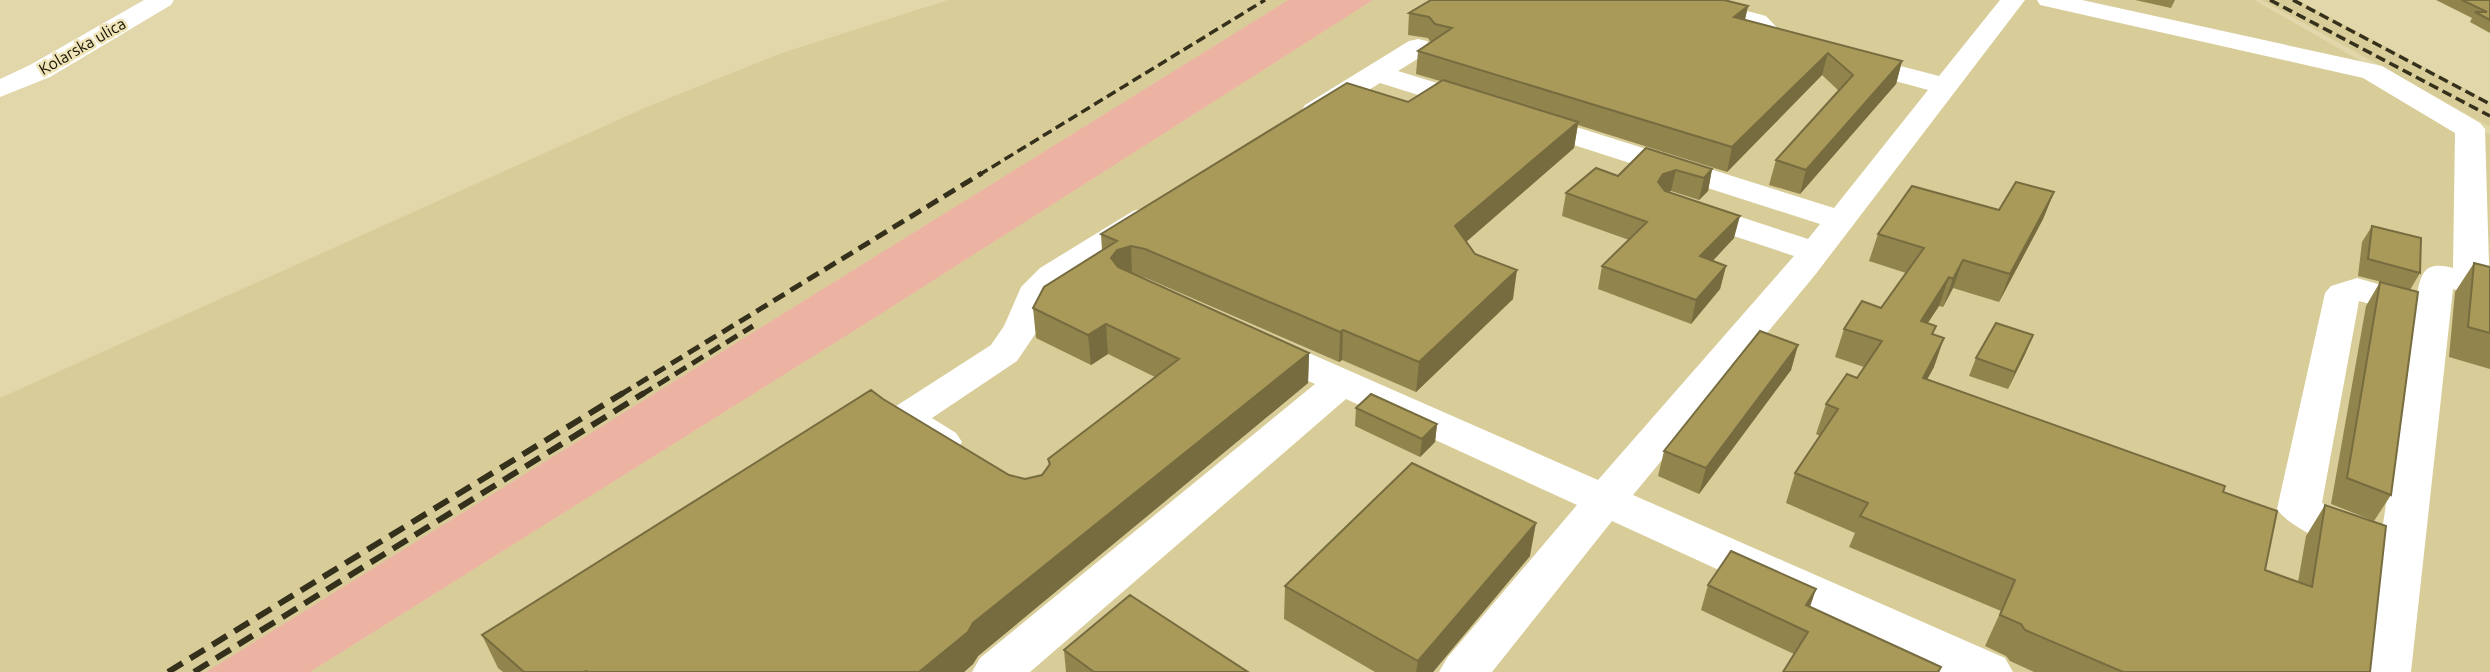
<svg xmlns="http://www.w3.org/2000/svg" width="2490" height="672" font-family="Ubuntu,sans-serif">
  <rect width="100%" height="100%" fill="#e1d7aa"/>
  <!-- built -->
  <path fill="#d8cc98" d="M 948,0 L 1288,0 L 206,672 L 0,672 L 0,398 L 647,107 L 782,53 Z
    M 1373,0 L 2254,0 L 2490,135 L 2490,672 L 310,672 L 865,324 Z
    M 2262,0 L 2298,0 L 2490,102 L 2490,127 Z"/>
  <!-- green -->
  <path fill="#ecb3a3" d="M 1288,0 L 1373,0 L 865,324 L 310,672 L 206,672 Z"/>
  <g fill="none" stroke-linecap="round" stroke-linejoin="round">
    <!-- minor -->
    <path fill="#fff" fill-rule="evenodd" d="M 144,0 L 174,0 L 171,5 L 50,77 L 0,97 L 0,79 L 30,65 Z
      M 1664,0 L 1705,0 L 1766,16 L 1785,36 L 1939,76 L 2000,0 L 2025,0 L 1815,275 L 1633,495 L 2005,658 L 2013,672 L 1941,672 L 1612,521 L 1492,672 L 1439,672 L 1447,658 L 1577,505 L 1346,399 L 1030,672 L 972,672 L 980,658 L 1315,384 L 1251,355 L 1245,347 L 1251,339 L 1264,336 L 1277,339 L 1598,480 L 1794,256 L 1679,218 L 1674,211 L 1679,204 L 1690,201 L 1701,204 L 1808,239 L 1820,224 L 1518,127 L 1514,121 L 1518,115 L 1528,112 L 1538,115 L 1834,208 L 1928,90 L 1767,46 L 1748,26 L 1667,5 Z
      M 2037,0 L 2082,0 L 2382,66 L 2480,123 L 2485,129 L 2490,298 L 2453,289 L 2411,672 L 2361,672 L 2380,544 C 2361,562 2290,530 2277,509 L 2325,293 L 2331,286 L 2357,278 L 2417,295 C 2421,270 2427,261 2453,268 L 2455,133 L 2363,78 L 2049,7 L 2040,5 ZM 2359,301 L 2414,316 L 2382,531 L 2379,525 L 2322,503 Z
      M 1418,39 L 1427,41 L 1431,47 L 1427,53 L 1398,71 L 1486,98 L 1490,104 L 1486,110 L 1476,112 L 1466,110 L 1380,83 L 1325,117 L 1315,120 L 1305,117 L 1301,111 L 1305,105 L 1409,41 Z
      M 1144,208 L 1155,211 L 1160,218 L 1155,225 L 1064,282 L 1054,291 L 1040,327 L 1017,361 L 932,418 L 956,433 L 962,442 L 956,451 C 951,453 945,455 940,455 C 922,453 894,434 884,419 L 890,410 L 991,345 L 1004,326 L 1021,287 L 1040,268 L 1133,211 Z"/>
    <!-- rail-far2 -->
    <path stroke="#35301c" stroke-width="3.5" stroke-dasharray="10 5" stroke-linecap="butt" d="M 2270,0 L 2490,116
      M 2293,0 L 2490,104
      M 979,175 L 1265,0"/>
    <!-- rail-far1 -->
    <path stroke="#35301c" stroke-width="5" stroke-dasharray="13 7" stroke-linecap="butt" d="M 620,395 L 982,173
      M 641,395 L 753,326"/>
    <!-- rail -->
    <path stroke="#35301c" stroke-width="6" stroke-dasharray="17 9" stroke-linecap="butt" d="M 168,672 L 623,393
      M 194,672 L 644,393"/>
  </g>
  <!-- wall -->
  <path fill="#91844d" d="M 2135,0 L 2175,0 L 2171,8 Z
    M 2436,0 L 2490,0 L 2490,33 L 2470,22 L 2472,18 Z
    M 1748,6 L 1745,20 L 1902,61 L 1896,84 L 1800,194 L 1769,185 L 1776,160 L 1839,91 L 1822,75 L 1727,172 L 1578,125 L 1574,148 L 1466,242 L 1475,254 L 1513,299 L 1416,392 L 1342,360 L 1339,362 L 1146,278 L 1136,275 L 1309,353 L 1308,383 L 978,656 L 973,664 L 964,672 L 503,672 L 498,668 L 482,635 L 883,399 L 1009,475 L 1025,479 L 1042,475 L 1049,465 L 1048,459 L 1155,377 L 1108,354 L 1091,365 L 1036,338 L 1033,308 L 1102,250 L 1101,234 L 1408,102 L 1440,81 L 1416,74 L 1418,51 L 1431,43 L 1428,38 L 1408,35 L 1409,13 Z
    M 1646,148 L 1712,169 L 1708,191 L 1699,200 L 1671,191 L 1668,192 L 1734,238 L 1712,261 L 1726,266 L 1720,289 L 1691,324 L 1598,289 L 1602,266 L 1629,240 L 1562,216 L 1566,193 L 1618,176 Z
    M 2054,192 L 2043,219 L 1999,302 L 1953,288 L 1943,307 L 1939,306 L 1928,323 L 1936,326 L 1933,334 L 1934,367 L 1927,379 L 2223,492 L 2265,570 L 2298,582 L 2306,536 L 2325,505 L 2370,672 L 2034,672 L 2010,661 L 2006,656 L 1985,646 L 2001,611 L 1849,547 L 1855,533 L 1786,503 L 1795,473 L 1820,436 L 1816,434 L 1826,404 L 1857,378 L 1864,367 L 1835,357 L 1844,329 L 1881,308 L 1906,273 L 1869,261 L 1878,234 L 1999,210 Z
    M 2372,226 L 2420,273 L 2410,290 L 2391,495 L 2374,521 L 2331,504 L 2366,306 L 2380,282 L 2398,286 L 2358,276 L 2362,242 Z
    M 2474,263 L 2490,267 L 2490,369 L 2449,357 L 2455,292 Z
    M 1798,345 L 1791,370 L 1699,494 L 1658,476 L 1664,451 Z
    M 2026,352 L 2008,389 L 1969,376 L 1976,358 Z
    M 1356,408 L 1437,424 L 1435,442 L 1420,457 L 1355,426 Z
    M 1530,556 L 1433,672 L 1375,672 L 1284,619 L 1285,586 Z
    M 1708,585 L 1816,589 L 1810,607 L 1941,667 L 1794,654 L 1701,610 Z
    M 1064,650 L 1248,672 L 1066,672 Z"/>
  <!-- shaded-wall -->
  <path fill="#766c3f" d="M 1748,6 L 1743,27 L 1734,17 Z
    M 1828,53 L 1822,75 L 1727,172 L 1732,147 Z
    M 1902,61 L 1896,84 L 1800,194 L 1806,170 Z
    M 1578,122 L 1574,148 L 1452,254 L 1455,226 Z
    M 1712,169 L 1708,191 L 1699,200 L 1704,178 Z
    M 1676,170 L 1671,191 L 1659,195 L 1658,182 L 1663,174 Z
    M 2054,192 L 2043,219 L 1999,302 L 2010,274 Z
    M 1740,216 L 1734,238 L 1695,280 L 1700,256 Z
    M 1131,246 L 1132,274 L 1119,278 L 1111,258 L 1117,250 Z
    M 1963,260 L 1953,288 L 1943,307 L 1953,279 Z
    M 1726,266 L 1720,289 L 1691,324 L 1696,300 Z
    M 1517,270 L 1513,299 L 1416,392 L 1419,362 Z
    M 1949,277 L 1939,306 L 1910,349 L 1921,321 Z
    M 1106,324 L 1108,354 L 1091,365 L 1088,335 Z
    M 1343,330 L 1342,360 L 1339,362 L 1340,332 Z
    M 2033,335 L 2026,352 L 2008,389 L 2015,372 Z
    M 1944,338 L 1934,367 L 1912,407 L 1923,378 Z
    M 1798,345 L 1791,370 L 1699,494 L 1706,468 Z
    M 1309,353 L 1308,383 L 978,656 L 973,664 L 964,672 L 919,672 L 973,623 Z
    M 1437,424 L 1435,442 L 1420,457 L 1422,439 Z
    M 1536,523 L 1530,556 L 1433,672 L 1416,672 L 1418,661 Z
    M 1816,589 L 1807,614 L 1798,630 L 1806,605 Z"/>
  <!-- building -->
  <path fill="#a99a5a" stroke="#766c3f" stroke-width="2" d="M 1431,0 L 1724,0 L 1748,6 L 1734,17 L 1902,61 L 1806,170 L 1776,160 L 1853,75 L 1828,53 L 1732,147 L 1418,51 L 1452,28 L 1435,24 L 1429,17 L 1409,13 Z
    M 2462,0 L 2490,0 L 2490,20 L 2475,12 L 2487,12 Z
    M 1443,80 L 1578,122 L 1455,226 L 1475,254 L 1517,270 L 1419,362 L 1343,330 L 1340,332 L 1145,249 L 1131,246 L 1117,250 L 1111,258 L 1118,267 L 1309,353 L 973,623 L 968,632 L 919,672 L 588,672 L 586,671 L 584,672 L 524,672 L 482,635 L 871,390 L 883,399 L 1009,475 L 1025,479 L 1042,475 L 1050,464 L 1048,459 L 1179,359 L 1106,324 L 1088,335 L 1033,308 L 1044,287 L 1117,241 L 1101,234 L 1347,83 L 1408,102 Z
    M 1646,148 L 1712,169 L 1704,178 L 1676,170 L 1663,174 L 1658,182 L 1665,191 L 1740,216 L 1700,256 L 1726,266 L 1696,300 L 1602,266 L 1647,222 L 1566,193 L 1596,168 L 1618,176 Z
    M 2016,182 L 2054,192 L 2010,274 L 1963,260 L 1953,279 L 1949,277 L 1921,321 L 1936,326 L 1932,334 L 1944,338 L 1923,378 L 2225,486 L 2223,492 L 2277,511 L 2265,570 L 2312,587 L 2325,505 L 2386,526 L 2370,672 L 2123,672 L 2025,630 L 2021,624 L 2000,615 L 2015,580 L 1860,516 L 1868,503 L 1795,473 L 1838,409 L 1826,404 L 1847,374 L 1857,378 L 1882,341 L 1844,329 L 1862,301 L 1881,308 L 1924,248 L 1878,234 L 1912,186 L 1999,210 Z
    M 2372,226 L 2421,238 L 2420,273 L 2368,259 Z
    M 2474,263 L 2490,267 L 2490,333 L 2468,327 Z
    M 2380,282 L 2418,292 L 2391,495 L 2347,478 Z
    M 1996,323 L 2033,335 L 2015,372 L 1976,358 Z
    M 1760,331 L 1798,345 L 1706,468 L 1664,451 Z
    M 1371,394 L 1437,424 L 1422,439 L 1356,408 Z
    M 1412,463 L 1536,523 L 1418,661 L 1285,586 Z
    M 1731,551 L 1816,589 L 1806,605 L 1941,667 L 1938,672 L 1783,672 L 1808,632 L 1708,585 Z
    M 1130,595 L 1248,672 L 1094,672 L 1064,650 Z"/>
  <g text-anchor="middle" stroke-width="5" stroke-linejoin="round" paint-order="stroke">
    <!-- far-street labels -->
    <g font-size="16" fill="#161203" stroke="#eee4b7">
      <text transform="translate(82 46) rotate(-30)" y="6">Kolarska ulica</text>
    </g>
  </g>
</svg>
